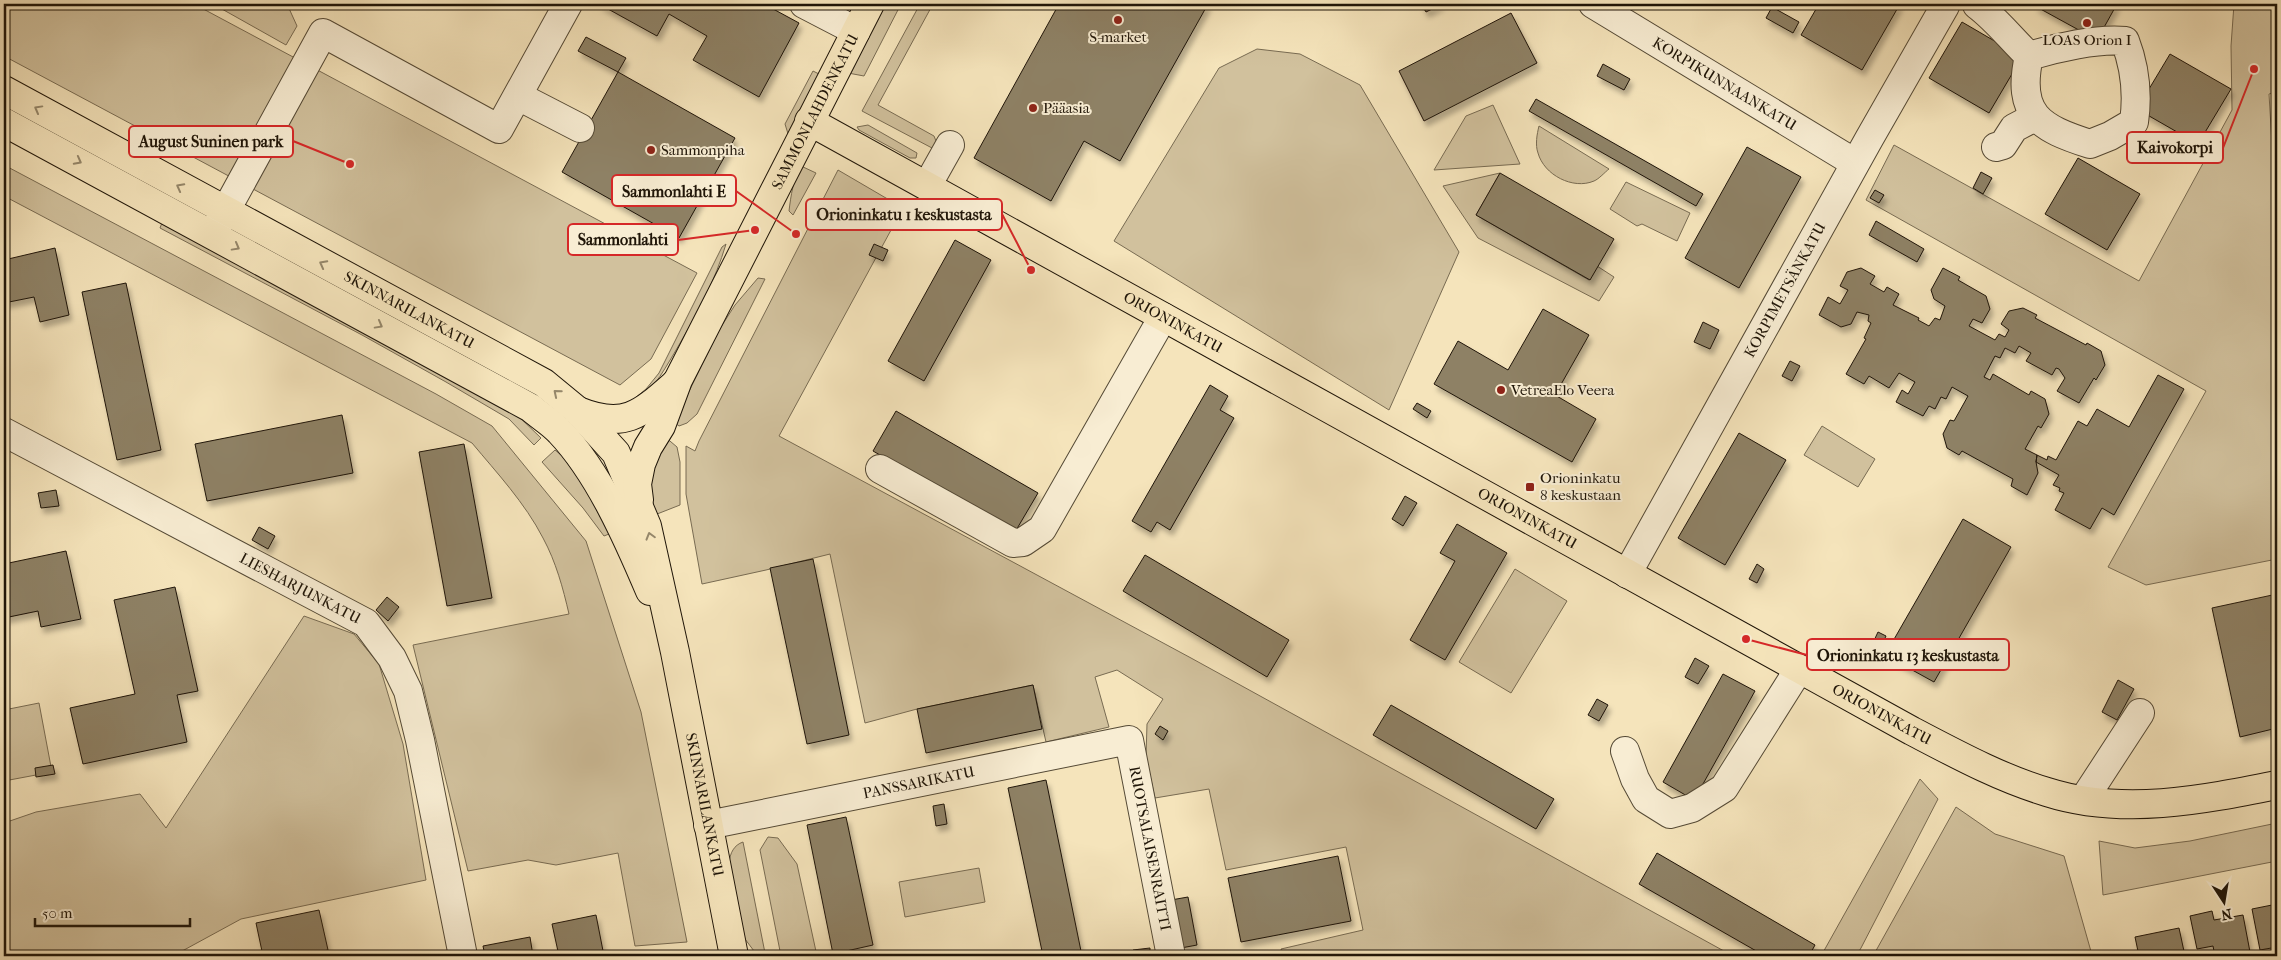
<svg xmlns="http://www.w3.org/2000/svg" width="2281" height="960" font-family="'IM FELL French Canon',serif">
  <defs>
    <filter id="shadow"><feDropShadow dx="3" dy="5.5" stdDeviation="2.5" flood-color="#0004"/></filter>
  </defs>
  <rect width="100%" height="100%" fill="#f5e4bb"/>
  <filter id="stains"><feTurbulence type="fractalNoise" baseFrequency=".004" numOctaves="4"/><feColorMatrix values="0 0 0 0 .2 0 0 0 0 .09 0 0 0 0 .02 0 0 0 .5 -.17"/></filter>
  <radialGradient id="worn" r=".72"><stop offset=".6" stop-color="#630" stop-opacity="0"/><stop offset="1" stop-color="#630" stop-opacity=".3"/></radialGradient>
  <!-- green -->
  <path fill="#d1c19d" stroke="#786b52" d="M 4,4 L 194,4 L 697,273 L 651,359 L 620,385 L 4,56 Z
    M 213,4 L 287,4 L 297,26 L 286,45 Z
    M 883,4 L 901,4 L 864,76 L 848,73 Z
    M 920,4 L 933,4 L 878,105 L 934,136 L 938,146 L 932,148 L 862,111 Z
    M 2234,4 L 2277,4 L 2277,92 L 2269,94 L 2273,161 L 2277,161 L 2277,559 L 2146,585 L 2108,567 L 2206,391 L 1866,200 L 1894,145 L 2139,281 L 2232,110 L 2231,46 Z
    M 1257,49 L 1300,54 L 1360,85 L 1459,252 L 1389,410 L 1114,241 L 1219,68 Z
    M 813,71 L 819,74 L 789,137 L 785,124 Z
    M 1493,105 L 1520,164 L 1434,170 L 1466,116 Z
    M 868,125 L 917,153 L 916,158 L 910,158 L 859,130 L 857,127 Z
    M 1539,126 L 1609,169 C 1605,172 1599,179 1594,181 C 1573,190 1544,175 1538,153 C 1535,145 1537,134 1539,126 Z
    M 4,165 L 436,394 L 492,426 L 586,541 L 641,712 L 687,942 L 635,946 L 618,853 L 556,865 L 528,860 L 468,871 L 413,645 L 569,614 C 563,588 556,562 543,538 C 525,503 497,473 472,443 L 4,196 Z
    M 801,166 L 816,173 L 793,215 L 789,211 C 791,195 793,180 801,166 Z
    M 838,170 L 903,208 L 779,436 L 1191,658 L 1733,956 L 1283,956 L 1281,949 L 1363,930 L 1346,847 L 1226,870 L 1209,789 L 1155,798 L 1146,757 L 1147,724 L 1163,699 L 1117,670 L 1095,677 L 1109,727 L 1046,742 L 1033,685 L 917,709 L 865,723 L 830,554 L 766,570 L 702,584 L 686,494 L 686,446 L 695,451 L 699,441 Z
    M 1500,173 L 1476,215 L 1589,280 L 1597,266 L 1614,277 L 1599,301 L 1478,238 L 1443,186 Z
    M 1626,182 L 1690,213 L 1677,241 L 1642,224 L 1637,226 L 1610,209 Z
    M 163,220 L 512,410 L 541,438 L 534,445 L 509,419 L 446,382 L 362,335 L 160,228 Z
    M 726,244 C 715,281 698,312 679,345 C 666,367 655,387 637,405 L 635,398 L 646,389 L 659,373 L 722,247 Z
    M 758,278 L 765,279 L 697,414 L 687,423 L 679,426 L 674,422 L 719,330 L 735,305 Z
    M 1822,426 L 1875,459 L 1858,487 L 1804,455 Z
    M 664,436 L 677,447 L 680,462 L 680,505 L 652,516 L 647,501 L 652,462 Z
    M 555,450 L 568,461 L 614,532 L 604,536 L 583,508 L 542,462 Z
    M 1515,569 L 1567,601 L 1511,693 L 1459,662 Z
    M 304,616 L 354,634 L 379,664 L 403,744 L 426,880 L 241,919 L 173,956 L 4,956 L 4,823 L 36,812 L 140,794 L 166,828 Z
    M 39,703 L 52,772 L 4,781 L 4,710 Z
    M 1920,779 L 1938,799 L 1861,948 L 1856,956 L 1821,956 Z
    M 1956,807 L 1995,834 L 2064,856 L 2092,955 L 1873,956 Z
    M 2277,823 L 2277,861 L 2103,895 L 2099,841 L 2135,848 L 2190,841 Z
    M 768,837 L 778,838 L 797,864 L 817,956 L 781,956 L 760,850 Z
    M 743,842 L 765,953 L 757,955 L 745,939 L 741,929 C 738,912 729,879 729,863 C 730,853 734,845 743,842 Z
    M 979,868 L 985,902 L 905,917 L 899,882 Z"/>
  <!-- building -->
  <path fill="#8e8165" stroke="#1f1508" filter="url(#shadow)" d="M 599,4 L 719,4 L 722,6 L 723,4 L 764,4 L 799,23 L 759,97 L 693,60 L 707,36 L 669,14 L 657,36 Z
    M 1059,4 L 1208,4 L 1120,161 L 1084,141 L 1051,201 L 974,158 Z
    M 1421,4 L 1442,4 L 1426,12 Z
    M 1819,4 L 1900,4 L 1862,70 L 1801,35 Z
    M 2036,4 L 2117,4 L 2097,40 L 2035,6 Z
    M 1772,7 L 1799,22 L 1793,33 L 1766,18 Z
    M 1511,13 L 1537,63 L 1424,121 L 1399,71 Z
    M 1962,22 L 2022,57 L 1989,113 L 1929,78 Z
    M 586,37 L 626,58 L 618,72 L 578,51 Z
    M 2170,54 L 2231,89 L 2198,144 L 2137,109 Z
    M 1603,64 L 1630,79 L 1624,90 L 1597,76 Z
    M 618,72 L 735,138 L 679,238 L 562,172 Z
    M 1536,99 L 1703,194 L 1696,206 L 1529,111 Z
    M 1747,147 L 1801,177 L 1739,288 L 1685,258 Z
    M 2078,158 L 2140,194 L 2107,250 L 2045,214 Z
    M 1981,172 L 1992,178 L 1983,194 L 1973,188 Z
    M 1500,173 L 1614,239 L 1590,280 L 1476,215 Z
    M 1875,190 L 1884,195 L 1879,203 L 1870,198 Z
    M 1876,221 L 1924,249 L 1917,262 L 1869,235 Z
    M 955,240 L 991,260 L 924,381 L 888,361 Z
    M 874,244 L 888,250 L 883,261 L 869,255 Z
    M 55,248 L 69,315 L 40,322 L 34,297 L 4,303 L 4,260 Z
    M 1861,268 L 1875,276 L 1870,284 L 1884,292 L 1887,287 L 1899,294 L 1893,305 L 1919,318 L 1918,320 L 1929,326 L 1935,318 L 1940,320 L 1945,306 L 1934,299 L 1931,290 L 1943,268 L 1960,277 L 1958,280 L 1986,296 L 1990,309 L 1982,323 L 1973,319 L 1969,326 L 1995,340 L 1999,334 L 2005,337 L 2009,330 L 2001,324 L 2009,311 L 2023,308 L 2037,315 L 2035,318 L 2086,345 L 2087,343 L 2101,351 L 2105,365 L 2096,380 L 2094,378 L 2079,403 L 2057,391 L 2065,378 L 2059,369 L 2056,368 L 2052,375 L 2026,361 L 2031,353 L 2019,346 L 2015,353 L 2005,348 L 2000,358 L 1995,356 L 1984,377 L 1990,380 L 1993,374 L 2029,395 L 2031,391 L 2045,399 L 2049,414 L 2041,428 L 2038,426 L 2025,449 L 2037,455 L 2036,462 L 2038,473 L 2027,495 L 2011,486 L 2013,479 L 1962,451 L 1959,455 L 1947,448 L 1943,434 L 1950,420 L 1954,421 L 1968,396 L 1952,387 L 1946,399 L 1941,397 L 1935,409 L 1929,406 L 1923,416 L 1896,402 L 1902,390 L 1908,394 L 1915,382 L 1899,373 L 1889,388 L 1869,376 L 1864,384 L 1846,374 L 1866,339 L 1864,338 L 1871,323 L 1868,321 L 1869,315 L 1857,312 L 1851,324 L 1841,327 L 1819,315 L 1828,297 L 1840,304 L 1848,290 L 1840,286 L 1847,272 Z
    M 126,283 L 161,450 L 117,460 L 82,292 Z
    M 1543,309 L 1589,335 L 1555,395 L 1596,419 L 1572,462 L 1434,384 L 1458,341 L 1508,370 Z
    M 1703,322 L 1719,330 L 1710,349 L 1694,342 Z
    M 1790,361 L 1800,366 L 1792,381 L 1782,376 Z
    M 2158,375 L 2184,389 L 2114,515 L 2102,508 L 2090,529 L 2055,510 L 2064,493 L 2059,491 L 2060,488 L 2053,485 L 2059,475 L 2036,462 L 2037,455 L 2047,460 L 2048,456 L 2056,460 L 2078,421 L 2087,426 L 2097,409 L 2129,427 Z
    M 1210,385 L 1228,396 L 1220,410 L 1234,418 L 1170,530 L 1157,522 L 1151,532 L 1132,521 Z
    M 1417,403 L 1431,411 L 1427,418 L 1413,409 Z
    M 896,411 L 1038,493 L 1015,532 L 873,451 Z
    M 342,415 L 353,473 L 207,501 L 195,444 Z
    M 1739,433 L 1786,460 L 1725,565 L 1678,538 Z
    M 464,444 L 492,598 L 447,606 L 419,452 Z
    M 56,490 L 59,506 L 41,508 L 38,493 Z
    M 1405,496 L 1417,503 L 1403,526 L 1392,519 Z
    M 1963,519 L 2011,547 L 1934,682 L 1885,655 Z
    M 1457,524 L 1507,553 L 1445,660 L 1410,640 L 1455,561 L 1440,553 Z
    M 259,527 L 275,536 L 268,549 L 252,540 Z
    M 66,551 L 81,619 L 41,627 L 38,611 L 4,618 L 4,564 Z
    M 1145,555 L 1289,640 L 1267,677 L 1123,591 Z
    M 813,559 L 849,735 L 807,744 L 770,568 Z
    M 1757,564 L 1764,569 L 1757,583 L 1749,579 Z
    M 175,587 L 198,691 L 177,695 L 187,742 L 83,764 L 70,708 L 135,694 L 114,600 Z
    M 2277,594 L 2277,728 L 2240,737 L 2212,608 Z
    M 387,597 L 399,607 L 388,621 L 376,610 Z
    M 1878,632 L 1886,636 L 1879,651 L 1871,647 Z
    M 1695,658 L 1709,666 L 1698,684 L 1685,677 Z
    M 1723,674 L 1755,691 L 1694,800 L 1663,782 Z
    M 2118,680 L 2134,689 L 2117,720 L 2102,712 Z
    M 1033,685 L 1042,729 L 926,753 L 917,709 Z
    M 1597,699 L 1608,705 L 1599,721 L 1588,715 Z
    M 1391,705 L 1554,799 L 1536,829 L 1373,735 Z
    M 1160,726 L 1168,731 L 1163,740 L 1155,734 Z
    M 53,765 L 55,774 L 36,777 L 35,768 Z
    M 1046,780 L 1082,956 L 1043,956 L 1008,788 Z
    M 944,804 L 947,824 L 936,826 L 933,806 Z
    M 846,817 L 873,945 L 833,954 L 807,825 Z
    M 1657,853 L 1815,945 L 1809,956 L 1765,956 L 1639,884 Z
    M 1338,856 L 1351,921 L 1241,942 L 1228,878 Z
    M 1188,897 L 1197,945 L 1181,948 L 1171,900 Z
    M 2277,904 L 2277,947 L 2260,950 L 2252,909 Z
    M 319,910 L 328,950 L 298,956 L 263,956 L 256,923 Z
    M 2212,911 L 2214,920 L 2243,915 L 2250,952 L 2230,956 L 2215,956 L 2213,946 L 2197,949 L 2190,916 Z
    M 596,915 L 604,956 L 559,956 L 552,924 Z
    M 2179,928 L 2185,956 L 2139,956 L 2135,937 Z
    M 530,937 L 533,956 L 485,956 L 483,946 Z
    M 1150,948 L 1150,956 L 1134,956 L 1133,950 Z"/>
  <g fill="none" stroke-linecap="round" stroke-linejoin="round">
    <!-- minor casing -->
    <g stroke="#544935" stroke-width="30">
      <g id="minor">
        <path d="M 804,4 L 856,31"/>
        <path id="s1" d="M 1593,4 L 1855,163"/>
        <path d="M 1977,5 C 1997,20 2011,39 2029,56 C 2016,115 2040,128 2090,144 L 2110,136 L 2134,122 C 2138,94 2135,67 2125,41 C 2099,38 2055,48 2029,56"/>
        <path d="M 518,96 L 580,128"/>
        <path d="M 1996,147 L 2003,145 L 2014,128 L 2035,117"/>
        <path d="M 927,186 L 950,145"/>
        <path d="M 214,232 L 323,33 L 499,129 L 568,4"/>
        <path id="s2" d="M 4,432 L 366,623 L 392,658 L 408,691 L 420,740 L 463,956"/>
        <path d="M 880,469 L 1013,543 L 1023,542 L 1042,529 L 1163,317"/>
        <path id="s3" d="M 1627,574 L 1869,139 L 1945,6"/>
        <path d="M 1625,751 L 1635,779 L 1646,799 L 1670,814 L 1692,808 L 1724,788 L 1799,669"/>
        <path d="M 2084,799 L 2140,713"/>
        <path id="s4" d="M 708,825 L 1129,740 L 1171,956"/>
      </g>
    </g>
    <!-- major casing -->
    <g stroke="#1f1508" stroke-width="30">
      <g id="major">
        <path id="s5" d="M 4,90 L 544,383 L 578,411 L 616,453 L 647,526 L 675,652 L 734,956"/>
        <path id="s6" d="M 809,121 L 1912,731 C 1956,754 2000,778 2047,792 C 2122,816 2202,800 2277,785"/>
        <path d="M 4,122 L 531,408 C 540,416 552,423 560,432 C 599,473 628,539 650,591"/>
        <path d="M 578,411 C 625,430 641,414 676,383"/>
        <path id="s7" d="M 639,500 L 637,484 L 641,464 L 648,447 L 661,426 L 678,380 L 870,4"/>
      </g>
    </g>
    <!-- minor -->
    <use href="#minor" stroke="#f8edd3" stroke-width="28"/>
    <!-- major -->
    <use href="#major" stroke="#f5e4bb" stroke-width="28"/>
  </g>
  <!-- one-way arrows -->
  <defs><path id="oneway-chevron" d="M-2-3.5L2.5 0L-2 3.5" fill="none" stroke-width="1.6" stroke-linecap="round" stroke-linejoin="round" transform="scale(1.25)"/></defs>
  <g stroke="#95876a">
    <use href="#oneway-chevron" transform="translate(38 109) rotate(-151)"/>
    <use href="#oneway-chevron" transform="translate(78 161) rotate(28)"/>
    <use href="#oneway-chevron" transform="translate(180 187) rotate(-152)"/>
    <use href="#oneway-chevron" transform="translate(236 247) rotate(29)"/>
    <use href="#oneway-chevron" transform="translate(323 264) rotate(-152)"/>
    <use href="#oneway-chevron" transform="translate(379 325) rotate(29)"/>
    <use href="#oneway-chevron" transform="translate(557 393) rotate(-140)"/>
    <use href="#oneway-chevron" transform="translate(650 536) rotate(-106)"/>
  </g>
  <!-- markers -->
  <g fill="#8f2418" stroke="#f8edd3" stroke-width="2">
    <circle cx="1118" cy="20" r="5"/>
    <circle cx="2087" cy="23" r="5"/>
    <circle cx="1033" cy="108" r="5"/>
    <circle cx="651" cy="150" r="5"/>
    <circle cx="1501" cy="390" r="5"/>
    <rect x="1525" y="482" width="10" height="10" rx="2.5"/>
  </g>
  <g text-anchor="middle" stroke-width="4" stroke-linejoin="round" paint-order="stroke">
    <!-- poi labels -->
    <g font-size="15" fill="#1f1508" stroke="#f8edd3" text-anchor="start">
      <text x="1118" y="42" text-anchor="middle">S-market</text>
      <text x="2087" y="45" text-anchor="middle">LOAS Orion I</text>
      <text x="1043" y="113">Pääasia</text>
      <text x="661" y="155">Sammonpiha</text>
      <text x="1511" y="395">VetreaElo Veera</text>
      <text x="1540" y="483">Orioninkatu<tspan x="1540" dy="17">8 keskustaan</tspan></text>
    </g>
    <!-- street labels -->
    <g font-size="15" fill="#1f1508" stroke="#f8edd3">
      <text dy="5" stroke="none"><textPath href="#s1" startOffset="154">KORPIKUNNAANKATU</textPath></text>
      <text dy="5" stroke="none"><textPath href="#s7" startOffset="430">SAMMONLAHDENKATU</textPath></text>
      <text dy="5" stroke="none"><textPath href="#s3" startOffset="325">KORPIMETSÄNKATU</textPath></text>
      <text dy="5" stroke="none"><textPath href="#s5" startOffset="461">SKINNARILANKATU</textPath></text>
      <text dy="5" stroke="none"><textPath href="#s6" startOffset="416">ORIONINKATU</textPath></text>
      <text dy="5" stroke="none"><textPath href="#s6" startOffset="821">ORIONINKATU</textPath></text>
      <text dy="5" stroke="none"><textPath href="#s2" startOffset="335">LIESHARJUNKATU</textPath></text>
      <text dy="5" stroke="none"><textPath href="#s6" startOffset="1226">ORIONINKATU</textPath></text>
      <text dy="5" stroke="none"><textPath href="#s4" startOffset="215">PANSSARIKATU</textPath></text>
      <text dy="5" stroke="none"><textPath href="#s5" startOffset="1079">SKINNARILANKATU</textPath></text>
      <text dy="5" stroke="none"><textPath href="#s4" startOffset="540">RUOTSALAISENRAITTI</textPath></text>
    </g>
  </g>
  <!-- callouts -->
  <path fill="none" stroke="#d62828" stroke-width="2" d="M350 164L293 141M2254 69L2223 148M796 234L736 191M1031 270L1002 214M755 230L678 240M1746 639L1807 655"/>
  <g fill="#d62828" stroke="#f8edd3" stroke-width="2">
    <circle cx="350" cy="164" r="5"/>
    <circle cx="2254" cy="69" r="5"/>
    <circle cx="796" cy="234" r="5"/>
    <circle cx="1031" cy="270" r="5"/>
    <circle cx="755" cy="230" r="5"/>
    <circle cx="1746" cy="639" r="5"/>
  </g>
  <g fill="#f8edd3" stroke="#d62828" stroke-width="2">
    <rect x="129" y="126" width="164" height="31" rx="5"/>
    <rect x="2127" y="132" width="96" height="31" rx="5"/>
    <rect x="612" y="175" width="124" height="31" rx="5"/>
    <rect x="806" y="199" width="196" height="31" rx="5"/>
    <rect x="568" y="224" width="110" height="31" rx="5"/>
    <rect x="1807" y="639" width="202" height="31" rx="5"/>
  </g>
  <g font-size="16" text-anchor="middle" font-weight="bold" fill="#1f1508">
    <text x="211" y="147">August Suninen park</text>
    <text x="2175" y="153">Kaivokorpi</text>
    <text x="674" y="197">Sammonlahti E</text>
    <text x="904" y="220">Orioninkatu 1 keskustasta</text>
    <text x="623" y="245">Sammonlahti</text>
    <text x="1908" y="661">Orioninkatu 13 keskustasta</text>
  </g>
  <!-- margin -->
  <rect width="2281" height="960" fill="none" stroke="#f5e4bb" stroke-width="20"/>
  <rect x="5" y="5" width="2271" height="950" fill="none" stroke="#1f1508" stroke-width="2.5"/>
  <rect x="10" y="10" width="2261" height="940" fill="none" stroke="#1f1508"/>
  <!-- north arrow -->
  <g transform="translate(2224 902) rotate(168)" stroke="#f8edd3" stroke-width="4" paint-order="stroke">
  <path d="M0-4L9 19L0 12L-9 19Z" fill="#1f1508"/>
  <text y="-8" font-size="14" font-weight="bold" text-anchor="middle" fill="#1f1508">N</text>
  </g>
  <!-- scale -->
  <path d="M35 918v8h155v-8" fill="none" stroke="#1f1508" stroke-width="2.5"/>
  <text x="42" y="918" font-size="15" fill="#1f1508" stroke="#f8edd3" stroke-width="4" paint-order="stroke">50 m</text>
  <rect width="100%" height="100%" filter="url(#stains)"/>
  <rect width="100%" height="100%" fill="url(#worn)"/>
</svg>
